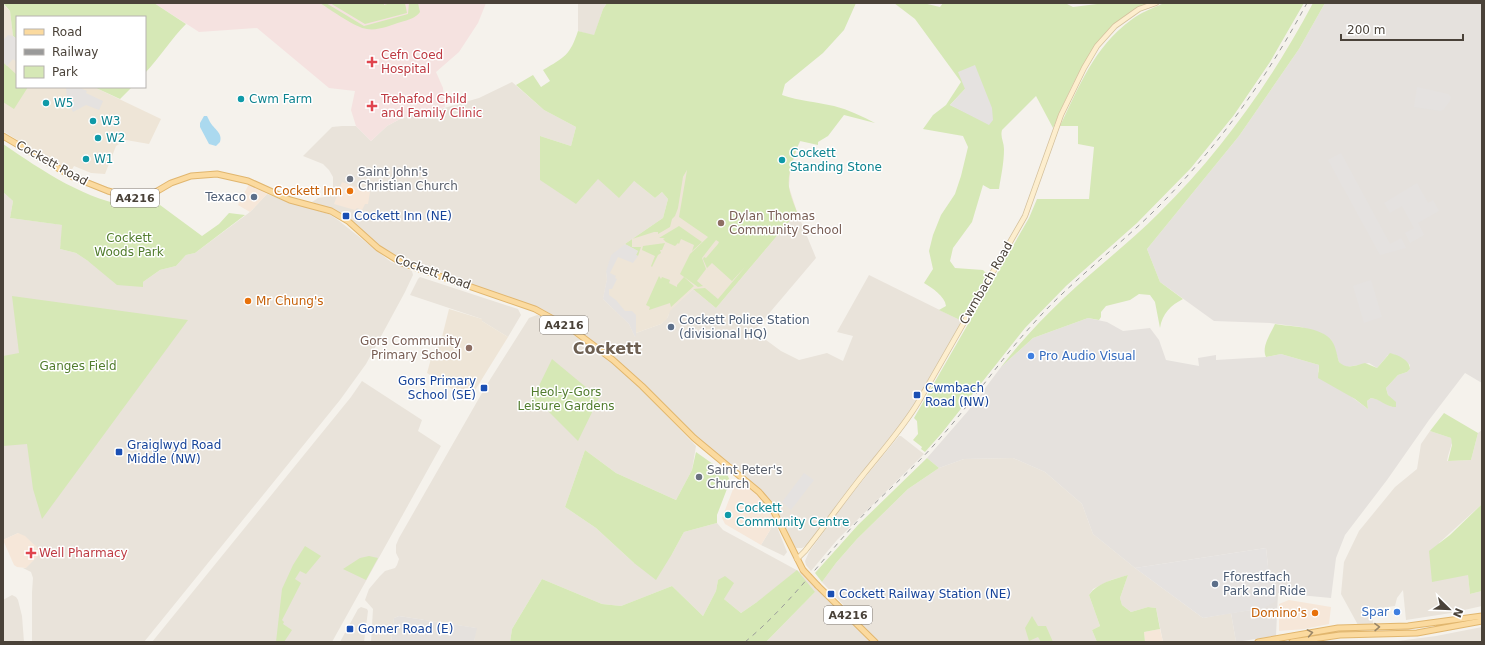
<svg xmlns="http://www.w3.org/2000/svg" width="1485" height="645" font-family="'DejaVu Sans',sans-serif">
  <rect width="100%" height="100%" fill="#f5f2ec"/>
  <!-- residential -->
  <path fill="#e9e3da" d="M 578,3 L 607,3 L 603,9 L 594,36 L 578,31 Z
    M 512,82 L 544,110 L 576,127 L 571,146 L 540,136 L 598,178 L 634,181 L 655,198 L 662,192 L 668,199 L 663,218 L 625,244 L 606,271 L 607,279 L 603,299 L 629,324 L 635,337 L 636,333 L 661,324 L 668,317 L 669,311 L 693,289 L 716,308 L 797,212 L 816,258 L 750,336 L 766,340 L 781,351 L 799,360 L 827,353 L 843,361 L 853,336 L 837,332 L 869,275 L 962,321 L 906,418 L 830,515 L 807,545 L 802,548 L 796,548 L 794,545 L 772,505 L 706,447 L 675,417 L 638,378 L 601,348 L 572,326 L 542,309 L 394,257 L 342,214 L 312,202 L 318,198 L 330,196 L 333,192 L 333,177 L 329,170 L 323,164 L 303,156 L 332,127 L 342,126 L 356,126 L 371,141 L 387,126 L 400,119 L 412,115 L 427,113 L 479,98 Z
    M 3,192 L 13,201 L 10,218 L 63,225 L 60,249 L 76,253 L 88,261 L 143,282 L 160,270 L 176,266 L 186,255 L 195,253 L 250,212 L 267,194 L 288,202 L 329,214 L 338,220 L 391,262 L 412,271 L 413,275 L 405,292 L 366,364 L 340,400 L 144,642 L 32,642 L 32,592 L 33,578 L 31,572 L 23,568 L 26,568 L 18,533 L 3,540 Z
    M 420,277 L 518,309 L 521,315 L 508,337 L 482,321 L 482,319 L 410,295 L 418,279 Z
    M 537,315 L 543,316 L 571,333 L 608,359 L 636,384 L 696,446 L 692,470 L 676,500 L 616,473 L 585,450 L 565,507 L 596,528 L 634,563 L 672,554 L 684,532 L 717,523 L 723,530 L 802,573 L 870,642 L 766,642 L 815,592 L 757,602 L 741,613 L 724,599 L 718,580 L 716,591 L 703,616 L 672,586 L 621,606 L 602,604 L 542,579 L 512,629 L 510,642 L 474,642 L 476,628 L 399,616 L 394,618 L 391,642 L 371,642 L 373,609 L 365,600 L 369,589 L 380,576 L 385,571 L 395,568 L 397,565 L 399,559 L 396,553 L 396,545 L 399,538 L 486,386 L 529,318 Z
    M 362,381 L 422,420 L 418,431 L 441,446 L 332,642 L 152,642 L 351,397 Z
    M 1482,430 L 1482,504 L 1439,543 L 1468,575 L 1470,594 L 1482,591 L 1482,606 L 1451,613 L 1406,620 L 1403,590 L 1397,598 L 1395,606 L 1372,609 L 1373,624 L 1358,625 L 1341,594 L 1344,562 L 1359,531 L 1395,487 L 1417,469 L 1421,444 L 1430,431 L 1451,438 L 1452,443 L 1448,456 L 1447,461 L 1448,461 L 1471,460 L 1478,433 Z
    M 899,436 L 901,436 L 924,454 L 837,540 L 811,571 L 806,565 L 805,561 L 809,552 L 850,496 Z
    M 1013,458 L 1045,472 L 1082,504 L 1093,534 L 1135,568 L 1203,618 L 1231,613 L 1236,642 L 1163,642 L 1156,608 L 1148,607 L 1131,612 L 1122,605 L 1120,598 L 1128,575 L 1111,580 L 1093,589 L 1089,595 L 1100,626 L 1092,630 L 1097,642 L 878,642 L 822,582 L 836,563 L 857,539 L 908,489 L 939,468 L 964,459 Z
    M 775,522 L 787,552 L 784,556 L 761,545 Z
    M 12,595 L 16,597 L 18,600 L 22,616 L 24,642 L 3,642 L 3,600 Z
    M 361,607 L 367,609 L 368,611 L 364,642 L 340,642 L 358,609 Z
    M 1482,627 L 1482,642 L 1390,642 L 1436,636 Z"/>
  <!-- commercial -->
  <path fill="#f6e7d9" d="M 342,182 L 370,192 L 368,204 L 365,204 L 362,210 L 357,208 L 355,210 L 334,204 Z
    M 249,184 L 267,194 L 250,212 L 238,205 Z
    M 743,482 L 760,495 L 767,505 L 775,522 L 761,545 L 725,524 L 722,518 L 735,484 Z
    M 18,533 L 25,536 L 42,552 L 26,568 L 17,567 L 14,565 L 3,540 Z
    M 1289,600 L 1331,607 L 1329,624 L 1304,629 L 1279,631 L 1279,604 Z
    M 1160,629 L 1163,642 L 1145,642 L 1144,632 Z"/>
  <!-- industrial -->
  <path fill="#e5e1dd" d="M 1325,3 L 1482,3 L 1482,383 L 1465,373 L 1429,420 L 1387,480 L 1345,535 L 1336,558 L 1331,598 L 1278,593 L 1276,636 L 1236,642 L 1231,613 L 1264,608 L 1268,566 L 1266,548 L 1135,568 L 1093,534 L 1082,504 L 1045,472 L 1013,458 L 964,459 L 939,468 L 927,458 L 968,411 L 1001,367 L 1033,338 L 1088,318 L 1107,322 L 1123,331 L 1150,328 L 1159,340 L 1166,360 L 1199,366 L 1198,358 L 1216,355 L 1216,360 L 1266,357 L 1281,354 L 1319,365 L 1318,372 L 1368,409 L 1367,401 L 1371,398 L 1379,400 L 1392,407 L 1386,388 L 1398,375 L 1407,372 L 1410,369 L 1410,365 L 1403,359 L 1393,354 L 1388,355 L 1377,368 L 1369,363 L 1347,367 L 1343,366 L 1339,362 L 1332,341 L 1323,334 L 1301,327 L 1270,323 L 1214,321 L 1160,282 L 1147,249 L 1239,136 L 1299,49 Z
    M 399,616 L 477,628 L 474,642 L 391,642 L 394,618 Z"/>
  <!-- education -->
  <path fill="#eee5d7" d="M 3,4 L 10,11 L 13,36 L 17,39 L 17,87 L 94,87 L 161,119 L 149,144 L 126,140 L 116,146 L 105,174 L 91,173 L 74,166 L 70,173 L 3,131 Z
    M 726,131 L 805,132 L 797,148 L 790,173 L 789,187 L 797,212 L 716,308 L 693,289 L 670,311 L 667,319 L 661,324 L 636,333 L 635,337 L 629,324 L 603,299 L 607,279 L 606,271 L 611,255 L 625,244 L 672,212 L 678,187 L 686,171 Z
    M 449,309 L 482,319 L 482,321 L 508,337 L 469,400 L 427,373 L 432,355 L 441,341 Z"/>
  <!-- medical -->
  <path fill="#f5e2e0" d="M 154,3 L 486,3 L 478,23 L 459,52 L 436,72 L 443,88 L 445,107 L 427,113 L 412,115 L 400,119 L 387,126 L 371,141 L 356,126 L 351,110 L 355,91 L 329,88 L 257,28 L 199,32 Z"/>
  <!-- green -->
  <path fill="#d6e8b6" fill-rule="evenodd" d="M 3,3 L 154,3 L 186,24 C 171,39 160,57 145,73 L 145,17 L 17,17 L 17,39 L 13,36 L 10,11 Z
    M 320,3 L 326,3 L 364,26 L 408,14 L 409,3 L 418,3 L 420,12 C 416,18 408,20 401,22 C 391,25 378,31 367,29 C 356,28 331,10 320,3 Z
    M 330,3 L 384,3 L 384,5 L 391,3 L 405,3 L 407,13 L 365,24 Z
    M 607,3 L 856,3 L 844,30 L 823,53 L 785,84 L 782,95 C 799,101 817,102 834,106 C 849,110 862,116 875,123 L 844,115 L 828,136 L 818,142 L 818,145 L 800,141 C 795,152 787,174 789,187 C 790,195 794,204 797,212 L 716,308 L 693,289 L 705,288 L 718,299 L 745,267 L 732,281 L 712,263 L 707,268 L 703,259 L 704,257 L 706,258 L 718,244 L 719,242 L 716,240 L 702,258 L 706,269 L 697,281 L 703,286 L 698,287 L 680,274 L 690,254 L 708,237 L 679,217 L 687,170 L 683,177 L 678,208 L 675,216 L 672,219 L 670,227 L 658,234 L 658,232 L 654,232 L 632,239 L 632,247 L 641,247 L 638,256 L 636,255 L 638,251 L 625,244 L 663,218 L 668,199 L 662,192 L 655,198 L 634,181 L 619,198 L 598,179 L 576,204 L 540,180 L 540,136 L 571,146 L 576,127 L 544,110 L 516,85 L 533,75 L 541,87 L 550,81 L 543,70 C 565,57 570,55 578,31 L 594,35 L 603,9 Z
    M 894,3 L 923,3 L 940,7 L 943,3 L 1065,3 L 1073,7 L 1105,3 L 1150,3 C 1139,9 1125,15 1116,23 C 1085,52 1070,90 1053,128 L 1036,96 L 1002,130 C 1000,137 1004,142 1004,149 C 1004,163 1001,176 999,189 L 990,189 L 983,185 L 972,222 L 953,248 L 950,261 L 955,268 L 983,270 L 989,276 L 962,321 L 939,310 L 946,306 C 945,296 932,288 924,283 L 933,269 L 929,251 L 933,235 L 941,215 L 955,194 L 961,176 L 968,147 L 963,136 L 923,129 L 933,115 L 946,105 L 961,82 L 915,19 ZM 965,89 L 990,124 L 950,105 Z
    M 1164,3 L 1304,3 L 1270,62 L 1234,115 L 1191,168 L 1137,223 L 1066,286 L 1025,328 L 941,434 L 925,452 L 921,449 L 922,447 L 913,440 L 918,434 L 917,421 L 914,418 L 1029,218 L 1037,199 L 1089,199 L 1094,147 L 1078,144 L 1078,126 L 1060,126 C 1079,87 1094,47 1131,20 C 1140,13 1153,8 1164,3 Z
    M 1313,3 L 1325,3 L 1299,49 L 1239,136 L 1147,249 L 1160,282 L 1183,299 C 1171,305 1162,314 1160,328 L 1155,302 L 1150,295 L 1139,294 L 1130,300 L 1106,306 L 1101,312 L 1101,317 L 1099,320 L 1088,318 L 1033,338 L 1001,367 C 1020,342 1042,319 1064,298 C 1096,268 1129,243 1159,213 C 1222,151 1272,80 1313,3 Z
    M 3,62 L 17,75 L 17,87 L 28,87 L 14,109 L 3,102 Z
    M 94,87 L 132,87 L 120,99 Z
    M 3,144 C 43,171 86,201 135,207 C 143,208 152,206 160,205 L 202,236 L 219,224 L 229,213 L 245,215 L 195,253 L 186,255 L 176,266 L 160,270 L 143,282 L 143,287 L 117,285 L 88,261 L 76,253 L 60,249 L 62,225 L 10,218 L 13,201 L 3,192 Z
    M 679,226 L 702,242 L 692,251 L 694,245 L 681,239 L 679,244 L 678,243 L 675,246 L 666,242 L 663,239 L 665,238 L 659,238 Z
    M 665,243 L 662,250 L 660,250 L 661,253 L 658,255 L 652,267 L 651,266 L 655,256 L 642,250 L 643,246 Z
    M 659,276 L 661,279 L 662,277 L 670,280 L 669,283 L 677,287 L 677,285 L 684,277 L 694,286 L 671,307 L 670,303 L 649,310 L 650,307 L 646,305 Z
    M 12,296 L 188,320 L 42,519 L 33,489 L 27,444 L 3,446 L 3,356 L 19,353 Z
    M 1275,324 C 1291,327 1321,326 1332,341 C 1336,347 1337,356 1339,362 C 1347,370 1356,365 1365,363 L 1377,368 L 1390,353 C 1398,355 1410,360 1410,369 L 1407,372 L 1398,375 L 1386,388 L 1388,395 L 1396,402 L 1396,407 C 1388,408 1380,399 1371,398 L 1367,401 L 1368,409 L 1355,399 L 1318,378 L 1319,365 L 1281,354 L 1266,357 C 1261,347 1271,333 1275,324 Z
    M 552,359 L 599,398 L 578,441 L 545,408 L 532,400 Z
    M 1444,413 L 1478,433 L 1471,460 L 1448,461 L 1452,445 L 1451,438 L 1430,431 Z
    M 585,450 L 616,473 L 676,500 L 692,470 L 696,452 L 727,474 L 730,481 L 717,515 L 717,523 L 684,532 L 672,554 L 656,580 L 634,563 L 596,528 L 565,507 Z
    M 927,458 L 939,468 L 908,489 L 857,539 L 836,563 L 822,582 L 815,573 L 858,525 Z
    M 1482,504 L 1482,591 L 1470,594 L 1468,575 L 1432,582 L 1429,551 L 1450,535 Z
    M 305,546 L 321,556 L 306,574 L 300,571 L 295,579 L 301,583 L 282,620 L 284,622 L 283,624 L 292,630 L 284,642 L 276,642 L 282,589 L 293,565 Z
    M 369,556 L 378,558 L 366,580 L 343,569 L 360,558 Z
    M 797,570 L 815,592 L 766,642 L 510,642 L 512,629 L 542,579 L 602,604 L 621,606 L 672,586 L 703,616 L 716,591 L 718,580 L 725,576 L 734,583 L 724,599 L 741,613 L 757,602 Z
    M 1128,575 L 1120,598 L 1122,605 L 1131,612 L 1148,607 L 1156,608 L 1160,629 L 1144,632 L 1145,642 L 1097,642 L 1092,630 L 1100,626 L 1089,595 C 1097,583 1114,579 1128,575 Z
    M 1032,616 L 1038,626 L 1046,626 L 1053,642 L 1041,642 L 1038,637 L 1029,641 L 1025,628 Z"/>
  <!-- parking -->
  <path fill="#e5e2e0" d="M 8,35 L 13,36 L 17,39 L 17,62 L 13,59 L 7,66 L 3,62 L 3,40 Z
    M 975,65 L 992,108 L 993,120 L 989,125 L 950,105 L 965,89 L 958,72 Z
    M 66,87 L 78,87 L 87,91 L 86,93 L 103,101 L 99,110 L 86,105 L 73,112 L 67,100 Z
    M 1417,87 L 1448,94 L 1451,97 L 1450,101 L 1444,109 L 1441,111 L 1414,107 Z
    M 1341,153 L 1390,244 L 1401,238 L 1406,248 L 1380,255 L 1328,160 Z
    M 1417,183 L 1428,203 L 1433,200 L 1439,211 L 1418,223 L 1424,235 L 1410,243 L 1405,233 L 1414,228 L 1402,206 L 1390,213 L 1384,203 Z
    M 625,244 L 638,251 L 636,255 L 638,256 L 633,263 L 618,257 L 610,273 L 616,276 L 615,278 L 617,279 L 612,289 L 609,289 L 609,295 L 616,300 L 625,311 L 632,311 L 636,315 L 636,336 L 635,337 L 629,324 L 603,299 L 607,279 L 606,271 L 611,255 Z
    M 1371,280 L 1382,317 L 1364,323 L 1353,286 Z
    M 804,473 L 814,480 L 791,510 L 782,502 Z
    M 1266,548 L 1268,566 L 1276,601 L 1264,608 L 1203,618 L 1135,568 Z"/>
  <!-- water -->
  <path fill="#abd9ef" d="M 204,116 L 207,116 C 208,118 209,120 210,122 C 214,129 223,133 220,142 L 216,146 L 209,144 L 200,127 L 200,123 Z"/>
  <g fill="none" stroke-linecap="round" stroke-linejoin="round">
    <!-- secondary casing -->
    <g stroke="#d4c19d" stroke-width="6">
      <path id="secondary" d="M 797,559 L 805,551 C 825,526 843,500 863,475 C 882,451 903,428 919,401 L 1025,216 L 1061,115 L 1084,68 L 1097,46 L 1115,26 L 1139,9 L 1156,3"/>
    </g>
    <!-- primary casing -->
    <g stroke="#e1b66e" stroke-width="7">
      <path id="primary" d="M 3,136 L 73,177 L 108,191 L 138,199 L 147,197 L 171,183 L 191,176 L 217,174 L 248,181 L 290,200 L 331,211 L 348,221 L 378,248 L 402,263 L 535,309 L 573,330 L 613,360 L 642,386 L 694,438 L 759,492 L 771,506 L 803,570
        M 818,586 L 875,642
        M 1258,642 L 1338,628 L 1408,626 L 1482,616
        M 1292,642 L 1340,635 L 1417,633 L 1482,621"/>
    </g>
    <!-- secondary -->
    <use href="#secondary" stroke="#fdeece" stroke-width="4.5"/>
    <!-- primary -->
    <use href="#primary" stroke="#fbda9f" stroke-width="5"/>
    <!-- rail -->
    <path stroke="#9a9a9a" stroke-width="1" stroke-dasharray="5 5" stroke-linecap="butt" d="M 745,642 C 786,608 818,565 853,526 C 881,495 914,469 941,437 C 973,401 1000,360 1033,324 C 1069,283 1113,251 1152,213 C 1216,150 1265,81 1307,3"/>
    <!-- primary-bridge casing -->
    <g stroke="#e1b66e" stroke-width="7" stroke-linecap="butt">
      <path id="primary-bridge" d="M 803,570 L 818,586"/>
    </g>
    <!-- primary-bridge -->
    <use href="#primary-bridge" stroke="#fbda9f" stroke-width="5"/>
  </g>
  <!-- one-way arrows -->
  <defs><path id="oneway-chevron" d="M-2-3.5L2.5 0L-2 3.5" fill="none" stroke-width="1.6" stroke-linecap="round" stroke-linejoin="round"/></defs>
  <g stroke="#9a8667">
    <use href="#oneway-chevron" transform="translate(1377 627) rotate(-1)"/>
    <use href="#oneway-chevron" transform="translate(1310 633) rotate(-10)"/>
  </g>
  <!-- markers -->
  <g fill="#e0444e" stroke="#fff" stroke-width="1.5">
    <path d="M370 56h4v4h4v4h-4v4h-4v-4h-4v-4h4z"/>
    <path d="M370 100h4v4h4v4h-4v4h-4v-4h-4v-4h4z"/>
    <path d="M29 547h4v4h4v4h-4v4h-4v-4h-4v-4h4z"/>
  </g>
  <g fill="#0f9aa8" stroke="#fff" stroke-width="1.5">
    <circle cx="241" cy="99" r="4"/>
    <circle cx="46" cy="103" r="4"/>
    <circle cx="93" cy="121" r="4"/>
    <circle cx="98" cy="138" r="4"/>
    <circle cx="86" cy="159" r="4"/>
    <circle cx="782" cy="160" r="4"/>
    <circle cx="728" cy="515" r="4"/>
  </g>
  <g fill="#6b7280" stroke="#fff" stroke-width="1.5">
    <circle cx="350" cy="179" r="4"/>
    <circle cx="699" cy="477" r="4"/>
  </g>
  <g fill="#e8710a" stroke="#fff" stroke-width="1.5">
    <circle cx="350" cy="191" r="4"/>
    <circle cx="248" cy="301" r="4"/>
    <circle cx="1315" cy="613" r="4"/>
  </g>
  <g fill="#5c6f8a" stroke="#fff" stroke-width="1.5">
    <circle cx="254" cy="197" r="4"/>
    <circle cx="671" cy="327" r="4"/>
    <circle cx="1215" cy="584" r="4"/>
  </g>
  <g fill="#1a4fb4" stroke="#fff" stroke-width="1.5">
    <rect x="342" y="212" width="8" height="8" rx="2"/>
    <rect x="480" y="384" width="8" height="8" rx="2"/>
    <rect x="913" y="391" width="8" height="8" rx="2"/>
    <rect x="115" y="448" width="8" height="8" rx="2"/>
    <rect x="827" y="590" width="8" height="8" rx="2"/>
    <rect x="346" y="625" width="8" height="8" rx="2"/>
  </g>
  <g fill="#8d6e63" stroke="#fff" stroke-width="1.5">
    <circle cx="721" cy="223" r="4"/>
    <circle cx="469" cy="348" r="4"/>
  </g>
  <g fill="#3f7fe0" stroke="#fff" stroke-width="1.5">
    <circle cx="1031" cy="356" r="4"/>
    <circle cx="1397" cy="612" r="4"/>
  </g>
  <g text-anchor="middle" stroke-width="3" stroke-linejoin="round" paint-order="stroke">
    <!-- shield labels -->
    <g fill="#fff" stroke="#807b74" stroke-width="1">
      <rect x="111" y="189" width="48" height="18" rx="3"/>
      <rect x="540" y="316" width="48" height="18" rx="3"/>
      <rect x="824" y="606" width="48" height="18" rx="3"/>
    </g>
    <g font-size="11" font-weight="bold" fill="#4a4239">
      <text x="135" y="202">A4216</text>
      <text x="564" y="329">A4216</text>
      <text x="848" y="619">A4216</text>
    </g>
    <!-- health labels -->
    <g font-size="12" fill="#be3a42" stroke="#fff" text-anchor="start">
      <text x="381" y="59">Cefn Coed<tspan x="381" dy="14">Hospital</tspan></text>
      <text x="381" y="103">Trehafod Child<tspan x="381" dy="14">and Family Clinic</tspan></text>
      <text x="39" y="557">Well Pharmacy</text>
    </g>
    <!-- culture labels -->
    <g font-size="12" fill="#0d838f" stroke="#fff" text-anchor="start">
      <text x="249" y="103">Cwm Farm</text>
      <text x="54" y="107">W5</text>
      <text x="101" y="125">W3</text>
      <text x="106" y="142">W2</text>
      <text x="790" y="157">Cockett<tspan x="790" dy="14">Standing Stone</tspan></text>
      <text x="94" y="163">W1</text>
      <text x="736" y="512">Cockett<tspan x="736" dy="14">Community Centre</tspan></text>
    </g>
    <!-- street labels -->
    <g font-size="12" fill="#4a4239" stroke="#fff">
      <text transform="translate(52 163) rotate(29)" y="4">Cockett Road</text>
      <text transform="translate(433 272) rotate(20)" y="4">Cockett Road</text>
      <text transform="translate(986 283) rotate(-60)" y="4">Cwmbach Road</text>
    </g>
    <!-- worship labels -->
    <g font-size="12" fill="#5b616d" stroke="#fff" text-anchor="start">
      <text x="358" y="176">Saint John's<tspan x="358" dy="14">Christian Church</tspan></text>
      <text x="707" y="474">Saint Peter's<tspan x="707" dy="14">Church</tspan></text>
    </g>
    <!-- food labels -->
    <g font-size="12" fill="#c56008" stroke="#fff" text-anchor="end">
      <text x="342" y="195">Cockett Inn</text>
      <text x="256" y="305" text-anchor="start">Mr Chung's</text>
      <text x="1307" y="617">Domino's</text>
    </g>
    <!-- service labels -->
    <g font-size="12" fill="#4e5e75" stroke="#fff" text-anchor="start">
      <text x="246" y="201" text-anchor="end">Texaco</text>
      <text x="679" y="324">Cockett Police Station<tspan x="679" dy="14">(divisional HQ)</tspan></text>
      <text x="1223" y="581">Fforestfach<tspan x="1223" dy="14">Park and Ride</tspan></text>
    </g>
    <!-- transit labels -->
    <g font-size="12" fill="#164399" stroke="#fff" text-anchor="start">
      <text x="354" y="220">Cockett Inn (NE)</text>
      <text x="476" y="385" text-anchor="end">Gors Primary<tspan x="476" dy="14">School (SE)</tspan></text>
      <text x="925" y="392">Cwmbach<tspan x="925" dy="14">Road (NW)</tspan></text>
      <text x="127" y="449">Graiglwyd Road<tspan x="127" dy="14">Middle (NW)</tspan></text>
      <text x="839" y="598">Cockett Railway Station (NE)</text>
      <text x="358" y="633">Gomer Road (E)</text>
    </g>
    <!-- education labels -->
    <g font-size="12" fill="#785e54" stroke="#fff" text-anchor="start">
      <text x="729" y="220">Dylan Thomas<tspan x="729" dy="14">Community School</tspan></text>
      <text x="461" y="345" text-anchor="end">Gors Community<tspan x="461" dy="14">Primary School</tspan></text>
    </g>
    <!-- park labels -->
    <g font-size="12" fill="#517c2d" stroke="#fff">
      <text x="129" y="242">Cockett<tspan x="129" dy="14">Woods Park</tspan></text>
      <text x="78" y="370">Ganges Field</text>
      <text x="566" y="396">Heol-y-Gors<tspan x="566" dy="14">Leisure Gardens</tspan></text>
    </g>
    <!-- shop labels -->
    <g font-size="12" fill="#366cbe" stroke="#fff" text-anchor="start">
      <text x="1039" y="360">Pro Audio Visual</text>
      <text x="1389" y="616" text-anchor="end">Spar</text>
    </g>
    <!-- district labels -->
    <g font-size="16" font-weight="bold" fill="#6d5f51" stroke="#fff">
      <text x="607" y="354">Cockett</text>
    </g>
  </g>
  <!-- border -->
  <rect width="1485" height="645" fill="none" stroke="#4a4239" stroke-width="8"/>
  <!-- legend -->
  <rect x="16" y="16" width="130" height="72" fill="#ffffff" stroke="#b7b3b0"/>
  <rect x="24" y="29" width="20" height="6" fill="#fbda9f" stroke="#b7b3b0"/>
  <text x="52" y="36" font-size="12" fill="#4a4239">Road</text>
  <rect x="24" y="49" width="20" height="6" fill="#9a9a9a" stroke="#b7b3b0"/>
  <text x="52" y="56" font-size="12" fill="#4a4239">Railway</text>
  <rect x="24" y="66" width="20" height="12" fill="#d6e8b6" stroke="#b7b3b0"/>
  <text x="52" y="76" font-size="12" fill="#4a4239">Park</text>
  <!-- north arrow -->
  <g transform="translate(1449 609) rotate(113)" stroke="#ffffff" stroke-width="3" paint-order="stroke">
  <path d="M0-3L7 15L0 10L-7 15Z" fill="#4a4239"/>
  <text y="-6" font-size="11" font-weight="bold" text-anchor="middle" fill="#4a4239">N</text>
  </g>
  <!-- scale -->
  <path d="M1341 34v6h122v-6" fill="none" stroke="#4a4239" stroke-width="2"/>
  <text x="1347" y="34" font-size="12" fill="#4a4239" stroke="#ffffff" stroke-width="3" paint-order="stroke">200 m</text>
</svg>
